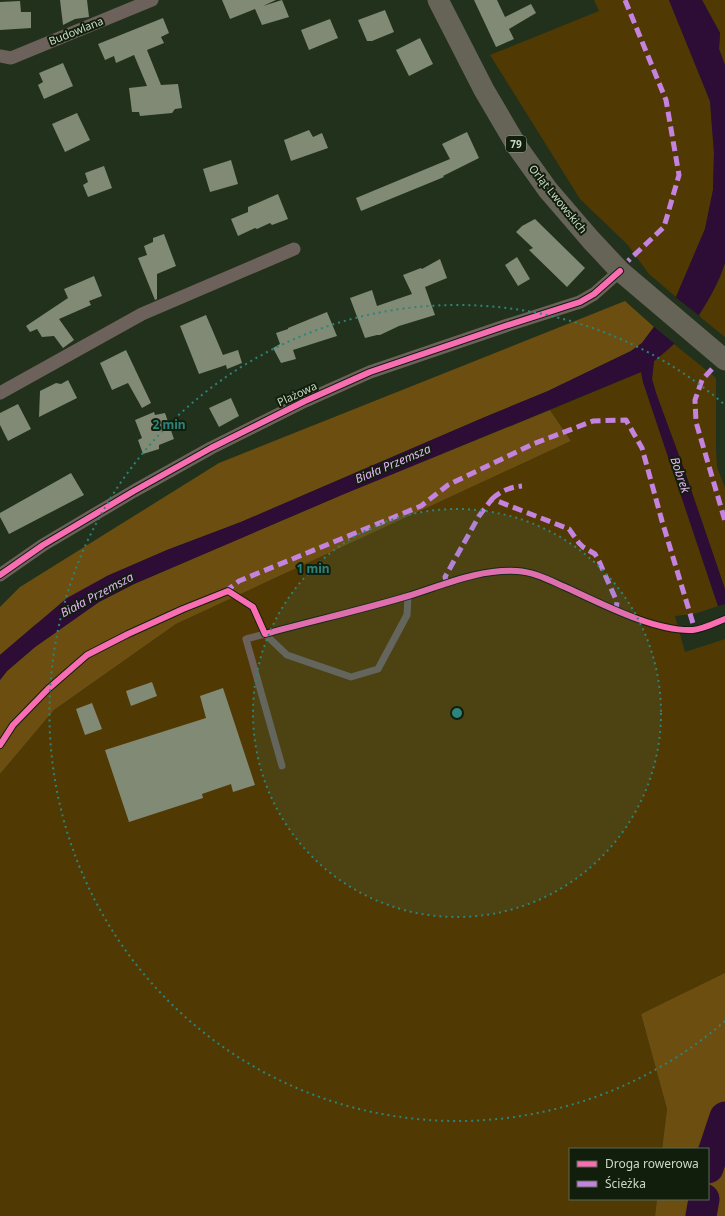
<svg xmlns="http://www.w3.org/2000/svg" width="725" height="1216" font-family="'Noto Sans',sans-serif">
  <rect width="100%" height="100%" fill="#22311b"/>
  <!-- green -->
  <path fill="#513904" d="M 594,0 L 669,0 L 710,101 L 714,153 L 713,190 L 705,229 L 676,297 L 649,274 L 627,244 L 580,199 L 490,55 L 599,11 Z
    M 702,0 L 725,0 L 725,65 L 719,49 L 720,33 Z
    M 725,263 L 725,337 L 699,316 L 720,277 Z
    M 674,344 L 716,378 L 716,450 L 717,467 L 725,488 L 725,589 L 685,472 L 656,393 L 652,379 L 654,361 Z
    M 641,372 L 643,382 L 718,606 L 694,614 L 675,616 L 685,652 L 725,639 L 725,975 L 641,1014 L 667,1109 L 662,1149 L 570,1149 L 570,1199 L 657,1199 L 655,1216 L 0,1216 L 0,774 L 54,710 L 176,624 L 571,441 L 550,410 Z"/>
  <!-- forest -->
  <path fill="#6c4e10" d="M 625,301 L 654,327 L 642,343 L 631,351 L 548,391 L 485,417 L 241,522 L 167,550 L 107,576 L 35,625 L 0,655 L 0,607 L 20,587 L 219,463 Z
    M 550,410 L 571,441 L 176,624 L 54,710 L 0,774 L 0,680 L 7,671 L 35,647 L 99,602 L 134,584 L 344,494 Z
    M 725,973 L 725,1216 L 655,1216 L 657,1199 L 708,1199 L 708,1149 L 662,1149 L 667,1109 L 641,1014 Z"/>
  <!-- water -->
  <path fill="#2d0c36" d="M 669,0 L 702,0 L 720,33 L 719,49 L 725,65 L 725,263 C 712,302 687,336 654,361 L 652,379 L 656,393 L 685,472 L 725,589 L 725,604 L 718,606 L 643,382 L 641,372 L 344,494 L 134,584 L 99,602 L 35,647 L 7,671 L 0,680 L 0,655 L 67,598 L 107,576 L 167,550 L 241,522 L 485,417 L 548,391 L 631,351 L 642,343 L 676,297 L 705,229 L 713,190 L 714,153 L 710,101 Z"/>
  <!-- pier -->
  <path fill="#22311b" d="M 674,296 L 701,317 L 676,345 L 652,325 Z"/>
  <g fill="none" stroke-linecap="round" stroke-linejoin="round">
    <!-- river -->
    <path stroke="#2d0c36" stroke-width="31" d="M 708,1168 L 725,1117
      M 701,1216 L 704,1199"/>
  </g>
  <!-- building -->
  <path fill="#818a75" d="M 60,0 L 87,0 L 89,17 L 75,19 L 63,25 Z
    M 222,0 L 276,0 L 263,6 L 282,0 L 289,17 L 262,25 L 255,9 L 230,19 Z
    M 474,0 L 497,0 L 505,17 L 531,4 L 536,13 L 509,29 L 514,39 L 496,47 Z
    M 20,1 L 21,12 L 31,12 L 31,28 L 0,30 L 0,2 Z
    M 385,10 L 394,32 L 372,41 L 367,41 L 358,20 Z
    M 163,18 L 169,33 L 161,37 L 164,43 L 147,50 L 161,85 L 178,84 L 182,108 L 175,109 L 172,113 L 140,116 L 139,112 L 132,112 L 129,88 L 147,86 L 134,55 L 116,63 L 114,56 L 105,60 L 98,44 Z
    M 330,19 L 338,38 L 309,50 L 301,30 Z
    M 420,38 L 433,64 L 409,76 L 396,50 Z
    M 63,63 L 73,86 L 44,99 L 38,85 L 43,82 L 39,73 Z
    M 77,113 L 90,140 L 65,152 L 52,124 Z
    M 309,130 L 313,137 L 322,133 L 328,148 L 291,161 L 284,140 Z
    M 467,132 L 479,158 L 443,176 L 444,177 L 361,211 L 356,198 L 450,159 L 442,144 Z
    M 231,160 L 238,184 L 210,192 L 203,169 Z
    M 104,166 L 112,188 L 88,197 L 83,185 L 88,182 L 85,173 Z
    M 278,194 L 288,219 L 272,225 L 270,223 L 257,229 L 255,228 L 238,236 L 231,219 L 248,212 L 248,207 Z
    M 535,219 L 585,268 L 567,287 L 529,250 L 533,248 L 516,232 L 522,226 Z
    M 164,234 L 176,266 L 157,274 L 157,299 L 155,300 L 138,258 L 147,255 L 144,246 L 153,242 L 153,238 Z
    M 517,257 L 530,279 L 518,286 L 505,265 Z
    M 440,259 L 447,278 L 425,287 L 435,315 L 399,326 L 380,335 L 377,335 L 365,338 L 350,298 L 372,290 L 377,306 L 412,294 L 403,275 L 421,268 L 422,269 Z
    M 94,276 L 102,296 L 89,301 L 91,305 L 59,319 L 74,340 L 63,348 L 54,336 L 42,337 L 37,329 L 30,332 L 26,326 L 68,298 L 64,289 Z
    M 327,312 L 337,336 L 293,350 L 296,359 L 281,363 L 273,348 L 280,344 L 276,333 L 288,329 L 288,328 Z
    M 206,315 L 223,355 L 238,350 L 242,363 L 227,369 L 226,365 L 199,374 L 180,326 Z
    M 126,350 L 151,403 L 142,408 L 128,383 L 112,390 L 100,363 Z
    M 68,380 L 77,398 L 39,417 L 40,391 L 56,383 L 61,384 Z
    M 231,398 L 239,416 L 219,427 L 209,408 Z
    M 18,404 L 31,429 L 8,441 L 0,425 L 0,413 Z
    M 154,412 L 155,415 L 165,413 L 174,439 L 159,445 L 159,449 L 143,454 L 138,440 L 142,438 L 135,420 Z
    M 71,473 L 84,495 L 9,534 L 0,517 L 0,513 Z
    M 152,682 L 157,696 L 131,706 L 126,691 Z
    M 223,688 L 255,785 L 233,792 L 231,784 L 202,794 L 203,798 L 129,822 L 105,750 L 206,718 L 200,696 Z
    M 92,703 L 102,729 L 85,735 L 76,709 Z"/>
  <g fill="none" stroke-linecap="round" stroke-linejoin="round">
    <!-- lane -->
    <path stroke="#6d625b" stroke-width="7" d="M 265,634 C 312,621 361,610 408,596 C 444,585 478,569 517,571 C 534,572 549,580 565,587 C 600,603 655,632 693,630 C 704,629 715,623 725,619
      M 282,766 L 246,639 L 265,634 L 287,655 L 351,677 L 378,669 L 407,615 L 408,596"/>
    <!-- street -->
    <path stroke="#6d625b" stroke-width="13" d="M 0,56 L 11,58 L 152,0
      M 0,393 L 142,314 L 294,249
      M 0,575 L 43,545 L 134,491 L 211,448 L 305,401 L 370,372 L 505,326 L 580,302 L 594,294 L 620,271"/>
    <!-- primary -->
    <path stroke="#666357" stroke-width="21" d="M 438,0 L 484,90 L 518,148 L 548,190 L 591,240 L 620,271 L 725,360"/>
    <!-- quiet -->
    <path stroke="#c483df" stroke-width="5" stroke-dasharray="10 5" stroke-linecap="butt" d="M 625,0 L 666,100 L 679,175 L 664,227 L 628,261
      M 712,369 L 702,380 L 695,400 L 696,422 L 725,521
      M 492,499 C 501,491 510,487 522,486
      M 447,583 L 445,577 L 479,516 L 492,499 L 569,529 L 579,543 L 583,547 L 595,554 L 599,561 L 617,602 L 616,610
      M 225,592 L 239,581 L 421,506 L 448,485 L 533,444 L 593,421 L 626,420 L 642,448 L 662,521 L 695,630"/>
    <!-- cycleway casing -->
    <g stroke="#111e0c" stroke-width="8">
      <path id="cycleway" d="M 0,575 L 43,545 L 134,491 L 211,448 L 305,401 L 370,372 L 505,326 L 580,302 L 594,294 L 620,271
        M 0,745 L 13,725 L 48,689 L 87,655 L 128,634 L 183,609 L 228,591 L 253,607 L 265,634 C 312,621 361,610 408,596 C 444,585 478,569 517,571 C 534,572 549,580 565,587 C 600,603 655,632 693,630 C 704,629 715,623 725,619"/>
    </g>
    <!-- cycleway -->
    <use href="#cycleway" stroke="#f96db3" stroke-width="6"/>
  </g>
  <!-- distance rings -->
  <circle cx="457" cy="713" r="204" fill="#2b857b" fill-opacity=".12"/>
  <g fill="none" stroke="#2b857b" stroke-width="2" stroke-dasharray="2 4">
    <circle cx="457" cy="713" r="204"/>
    <path d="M725 1021A408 408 0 1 1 725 405"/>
  </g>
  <g text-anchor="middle" stroke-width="4" stroke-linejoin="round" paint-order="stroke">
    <!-- shield labels -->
    <rect fill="#111e0c" stroke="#92a28c" stroke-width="1" x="506" y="136" width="20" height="16" rx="3"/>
    <g font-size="10" font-weight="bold" fill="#c9dac3">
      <text x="516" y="148">79</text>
    </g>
    <!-- street labels -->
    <g font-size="11" fill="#c9dac3" stroke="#111e0c">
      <text transform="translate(76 31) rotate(-22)" y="4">Budowlana</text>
      <text transform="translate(558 199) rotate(51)" y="4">Orląt Lwowskich</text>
      <text transform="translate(297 394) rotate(-25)" y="4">Plażowa</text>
    </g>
    <!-- water labels -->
    <g font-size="12" font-style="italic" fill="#e7b3fa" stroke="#111e0c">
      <text transform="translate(393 464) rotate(-23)" y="4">Biała Przemsza</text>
      <text transform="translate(680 475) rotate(71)" y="4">Bobrek</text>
      <text transform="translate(97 595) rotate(-28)" y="4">Biała Przemsza</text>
    </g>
  </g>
  <circle cx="457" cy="713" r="6" fill="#2b857b" stroke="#111e0c" stroke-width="2"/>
  <g font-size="12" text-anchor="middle" font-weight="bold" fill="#2b857b" stroke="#111e0c" stroke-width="4" stroke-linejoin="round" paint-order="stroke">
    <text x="169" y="429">2 min</text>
    <text x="313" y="573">1 min</text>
  </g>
  <!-- legend -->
  <rect x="569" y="1148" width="140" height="52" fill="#111e0c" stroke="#5b6955"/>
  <rect x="577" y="1161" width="20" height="6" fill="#f96db3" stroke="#5b6955"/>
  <text x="605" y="1168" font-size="12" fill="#c9dac3">Droga rowerowa</text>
  <rect x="577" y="1181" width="20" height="6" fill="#c483df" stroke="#5b6955"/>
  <text x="605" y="1188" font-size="12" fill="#c9dac3">Ścieżka</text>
</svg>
